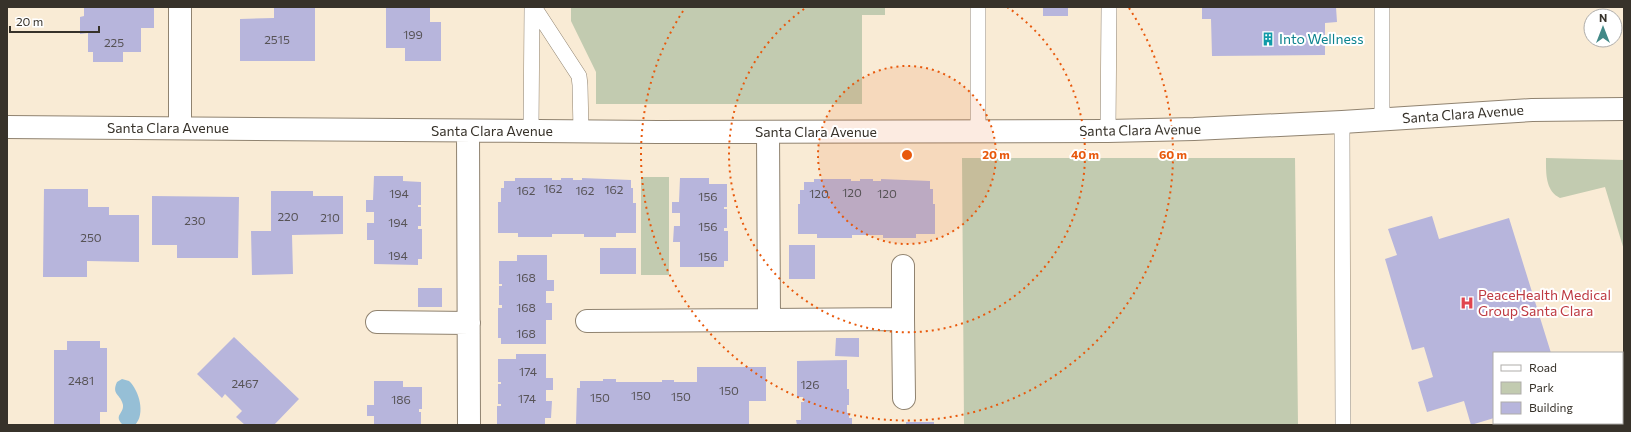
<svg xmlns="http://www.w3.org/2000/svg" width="1631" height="432" font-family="Commissioner,sans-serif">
  <rect width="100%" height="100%" fill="#f9ebd5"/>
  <!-- green -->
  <path fill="#c2cbb0" d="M 571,7 L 885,7 L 885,15 L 862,15 L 862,104 L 596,104 L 596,72 L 571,21 Z
    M 962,158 L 1295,158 L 1298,425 L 964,425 Z
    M 1546,158 L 1624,160 L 1624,250 L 1605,187 L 1560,198 C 1545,191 1546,172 1546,158 Z
    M 641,177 L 669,177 L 669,275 L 641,275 Z"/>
  <!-- water -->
  <path fill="#96bfd6" d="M 122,379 L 129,381 C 139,390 146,414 135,425 L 123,425 C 113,415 124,414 123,405 C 121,394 111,395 117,382 Z"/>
  <!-- building -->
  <path fill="#b7b5dc" d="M 84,7 L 110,7 L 110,8 L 154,7 L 154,28 L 141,28 L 141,52 L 123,52 L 123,62 L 93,62 L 93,52 L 88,52 L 88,33 L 80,34 L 80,17 L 84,16 Z
    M 274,7 L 315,7 L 315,61 L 240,61 L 240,19 L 274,18 Z
    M 386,7 L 430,7 L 430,22 L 441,22 L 441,61 L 405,61 L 405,48 L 386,48 Z
    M 1043,7 L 1068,7 L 1068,16 L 1043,16 Z
    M 1202,7 L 1336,7 L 1337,22 L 1325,23 L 1325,55 L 1212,56 L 1211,19 L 1202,19 Z
    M 374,176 L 403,176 L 403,181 L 421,182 L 421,205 L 418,205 L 418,207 L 421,207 L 421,226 L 418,226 L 418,229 L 422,229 L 422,259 L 418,259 L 418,265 L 374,264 L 374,240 L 367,240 L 367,223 L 374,223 L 374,212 L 366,212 L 366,200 L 373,200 Z
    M 515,178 L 552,178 L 552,180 L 561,180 L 561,178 L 573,178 L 573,180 L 582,180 L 582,178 L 631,180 L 631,188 L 633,188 L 633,203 L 636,203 L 636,233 L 616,233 L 616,237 L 584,237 L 584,234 L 552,234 L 552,237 L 518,237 L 518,233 L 498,233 L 498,202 L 501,202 L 501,188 L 504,188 L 504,181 L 515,181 Z
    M 680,178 L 709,178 L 709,184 L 727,184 L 727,207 L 724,207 L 724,209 L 727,209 L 727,228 L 724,228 L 724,231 L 728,231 L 728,261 L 724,261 L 724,267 L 680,267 L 680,242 L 673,242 L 674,226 L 680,226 L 680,213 L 672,213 L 672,202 L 679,202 Z
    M 814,179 L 851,179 L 851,181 L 860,181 L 860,179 L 873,179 L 873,181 L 881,181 L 881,179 L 930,181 L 930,189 L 933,189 L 933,204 L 935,204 L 935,234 L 916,234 L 916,238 L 883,238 L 883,235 L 852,235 L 852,238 L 817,238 L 817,234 L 798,234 L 798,204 L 800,204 L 800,190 L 804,190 L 804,182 L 814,182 Z
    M 44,189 L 88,189 L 88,207 L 109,207 L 109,215 L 139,215 L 139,262 L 87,261 L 87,277 L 43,277 Z
    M 271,191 L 313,191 L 313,196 L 343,196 L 343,234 L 292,235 L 293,274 L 252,275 L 251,231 L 271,231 Z
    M 152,196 L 239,197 L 238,258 L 177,258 L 177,245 L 152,245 Z
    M 1432,216 L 1439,239 L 1509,218 L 1551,353 L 1494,353 L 1494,418 L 1471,425 L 1464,401 L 1427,412 L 1418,382 L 1433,377 L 1424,347 L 1412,350 L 1385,259 L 1397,255 L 1388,229 Z
    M 789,245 L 815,245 L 815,279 L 789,279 Z
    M 600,248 L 636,248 L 636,274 L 600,274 Z
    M 517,255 L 547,255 L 547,280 L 554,280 L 554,291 L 546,291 L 546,303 L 552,303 L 552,320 L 546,320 L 546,344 L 501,344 L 501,338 L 498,338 L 498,308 L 502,308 L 502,305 L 499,305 L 499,286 L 502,286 L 502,284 L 499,284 L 499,261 L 517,261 Z
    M 418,288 L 442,288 L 442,307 L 418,307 Z
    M 234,337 L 299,399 L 274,425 L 245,425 L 236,417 L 242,411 L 225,394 L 222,398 L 197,374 Z
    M 836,338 L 859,338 L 859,357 L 835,356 Z
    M 67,341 L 100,341 L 100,348 L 107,348 L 107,412 L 100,412 L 100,425 L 54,425 L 54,350 L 67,350 Z
    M 516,354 L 546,354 L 546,378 L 553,378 L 553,390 L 546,390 L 546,401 L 552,401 L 551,418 L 545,418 L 545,425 L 497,425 L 497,406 L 501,406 L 501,404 L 498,404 L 498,384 L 501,384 L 501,382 L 498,382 L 498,359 L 516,359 Z
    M 847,360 L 847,389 L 849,389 L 849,405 L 847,405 L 847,413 L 849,413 L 849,418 L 852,418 L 852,425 L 797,425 L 796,420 L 801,420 L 801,402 L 804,402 L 803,397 L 797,397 L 797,361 Z
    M 697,367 L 766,367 L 766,401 L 749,401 L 749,425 L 576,425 L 577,388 L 580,388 L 580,381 L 603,381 L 603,379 L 616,379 L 616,382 L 662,382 L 662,380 L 674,380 L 674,382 L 697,382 Z
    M 374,381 L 403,381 L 403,387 L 422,387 L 422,409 L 419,409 L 419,412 L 421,412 L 421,425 L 374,425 L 374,416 L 367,416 L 367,405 L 374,405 Z
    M 906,422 L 934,422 L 934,425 L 906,425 Z"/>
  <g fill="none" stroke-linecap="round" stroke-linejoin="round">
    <!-- lane casing -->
    <g stroke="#908370" stroke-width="16">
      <path id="lane" d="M 534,7 L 579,76 L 580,85 L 581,131
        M 978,7 L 978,131
        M 1382,119 L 1382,7
        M 1342,122 L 1343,425
        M 531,131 L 532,7
        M 1108,131 L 1109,7"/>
    </g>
    <!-- street casing -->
    <g stroke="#908370" stroke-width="24">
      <path id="street" d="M 7,127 L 658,132 L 1108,131 L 1194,129 L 1342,122 L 1532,110 L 1624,109
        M 180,128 L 180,7
        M 468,131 L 469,425
        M 903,266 L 903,319
        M 769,320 L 903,319 L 904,398
        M 587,321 L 769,320 L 768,132
        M 377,322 L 469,323"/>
    </g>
    <!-- lane -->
    <use href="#lane" stroke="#fff" stroke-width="15"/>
    <!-- street -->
    <use href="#street" stroke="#fff" stroke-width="22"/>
  </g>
  <!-- distance rings -->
  <circle cx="907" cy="155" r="89" fill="#e8590c" fill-opacity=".12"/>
  <g fill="none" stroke="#e8590c" stroke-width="2" stroke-dasharray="2 4">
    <circle cx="907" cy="155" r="89"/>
    <path d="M1007 7A178 178 0 1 1 807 7"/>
    <path d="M1129 8A266 266 0 1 1 685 8"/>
  </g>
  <!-- icons -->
  <defs>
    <g id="building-bare" transform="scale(1.08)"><path d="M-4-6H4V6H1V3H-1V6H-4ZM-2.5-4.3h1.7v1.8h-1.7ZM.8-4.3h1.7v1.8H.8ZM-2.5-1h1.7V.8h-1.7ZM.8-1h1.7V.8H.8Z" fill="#0f9aa8" stroke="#fff" stroke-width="2.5" paint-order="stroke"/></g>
    <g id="hospital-bare" transform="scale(1.08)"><path d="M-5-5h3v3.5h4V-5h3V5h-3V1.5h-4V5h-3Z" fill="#e0444e" stroke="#fff" stroke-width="2.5" paint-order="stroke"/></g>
  </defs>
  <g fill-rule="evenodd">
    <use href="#building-bare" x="1268" y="39"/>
    <use href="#hospital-bare" x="1467" y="303"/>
  </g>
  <g text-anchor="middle" stroke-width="4" stroke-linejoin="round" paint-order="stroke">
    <!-- number labels -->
    <g font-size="12" fill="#575356">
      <text x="413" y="39">199</text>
      <text x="277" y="44">2515</text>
      <text x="114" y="47">225</text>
      <text x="553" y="193">162</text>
      <text x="614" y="194">162</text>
      <text x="526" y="195">162</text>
      <text x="585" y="195">162</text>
      <text x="852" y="197">120</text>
      <text x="399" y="198">194</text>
      <text x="819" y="198">120</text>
      <text x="887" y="198">120</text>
      <text x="708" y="201">156</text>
      <text x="288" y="221">220</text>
      <text x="330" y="222">210</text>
      <text x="195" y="225">230</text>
      <text x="398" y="227">194</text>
      <text x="708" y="231">156</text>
      <text x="91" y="242">250</text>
      <text x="398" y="260">194</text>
      <text x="708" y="261">156</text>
      <text x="526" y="282">168</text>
      <text x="526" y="312">168</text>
      <text x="526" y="338">168</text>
      <text x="528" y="376">174</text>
      <text x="81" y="385">2481</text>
      <text x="245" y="388">2467</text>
      <text x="810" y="389">126</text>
      <text x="729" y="395">150</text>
      <text x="641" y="400">150</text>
      <text x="681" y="401">150</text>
      <text x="600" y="402">150</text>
      <text x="527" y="403">174</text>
      <text x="401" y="404">186</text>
    </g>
    <!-- culture labels -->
    <g font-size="14" fill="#0d838f" stroke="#fff" text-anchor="start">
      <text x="1279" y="44">Into Wellness</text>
    </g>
    <!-- street labels -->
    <g font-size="14" fill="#37322a" stroke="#fff">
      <text transform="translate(1463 114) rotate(-4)" y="5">Santa Clara Avenue</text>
      <text x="168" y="133">Santa Clara Avenue</text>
      <text transform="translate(1140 130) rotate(-1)" y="5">Santa Clara Avenue</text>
      <text x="492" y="136">Santa Clara Avenue</text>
      <text x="816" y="137">Santa Clara Avenue</text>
    </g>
    <!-- health labels -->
    <g font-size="14" fill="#be3a42" stroke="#fff" text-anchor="start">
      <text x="1478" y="300">PeaceHealth Medical<tspan x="1478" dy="16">Group Santa Clara</tspan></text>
    </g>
  </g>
  <circle cx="907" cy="155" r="6" fill="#e8590c" stroke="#fff" stroke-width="2"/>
  <g font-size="12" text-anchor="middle" font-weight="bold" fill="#e8590c" stroke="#fff" stroke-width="4" stroke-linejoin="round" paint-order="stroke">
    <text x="996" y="159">20 m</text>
    <text x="1085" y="159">40 m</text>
    <text x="1173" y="159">60 m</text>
  </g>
  <!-- border -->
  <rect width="1631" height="432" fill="none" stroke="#37322a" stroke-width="16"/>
  <!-- legend -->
  <rect x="1493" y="352" width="130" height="72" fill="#ffffff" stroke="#afadaa"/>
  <rect x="1501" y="365" width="20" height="6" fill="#ffffff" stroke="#afadaa"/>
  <text x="1529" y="372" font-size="12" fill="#37322a">Road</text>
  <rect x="1501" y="382" width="20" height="12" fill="#c2cbb0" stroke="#afadaa"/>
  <text x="1529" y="392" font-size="12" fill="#37322a">Park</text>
  <rect x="1501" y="402" width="20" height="12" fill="#b7b5dc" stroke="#afadaa"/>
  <text x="1529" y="412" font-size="12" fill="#37322a">Building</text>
  <!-- north arrow -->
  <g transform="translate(1603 28)"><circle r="19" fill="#ffffff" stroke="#afadaa"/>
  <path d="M0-3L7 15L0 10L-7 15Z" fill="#428987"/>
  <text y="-6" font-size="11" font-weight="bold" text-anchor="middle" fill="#37322a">N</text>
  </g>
  <!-- scale -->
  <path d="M10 26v6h89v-6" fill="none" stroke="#37322a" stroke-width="2"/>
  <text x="16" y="26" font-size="12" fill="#37322a" stroke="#ffffff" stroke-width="3" paint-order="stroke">20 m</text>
</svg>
